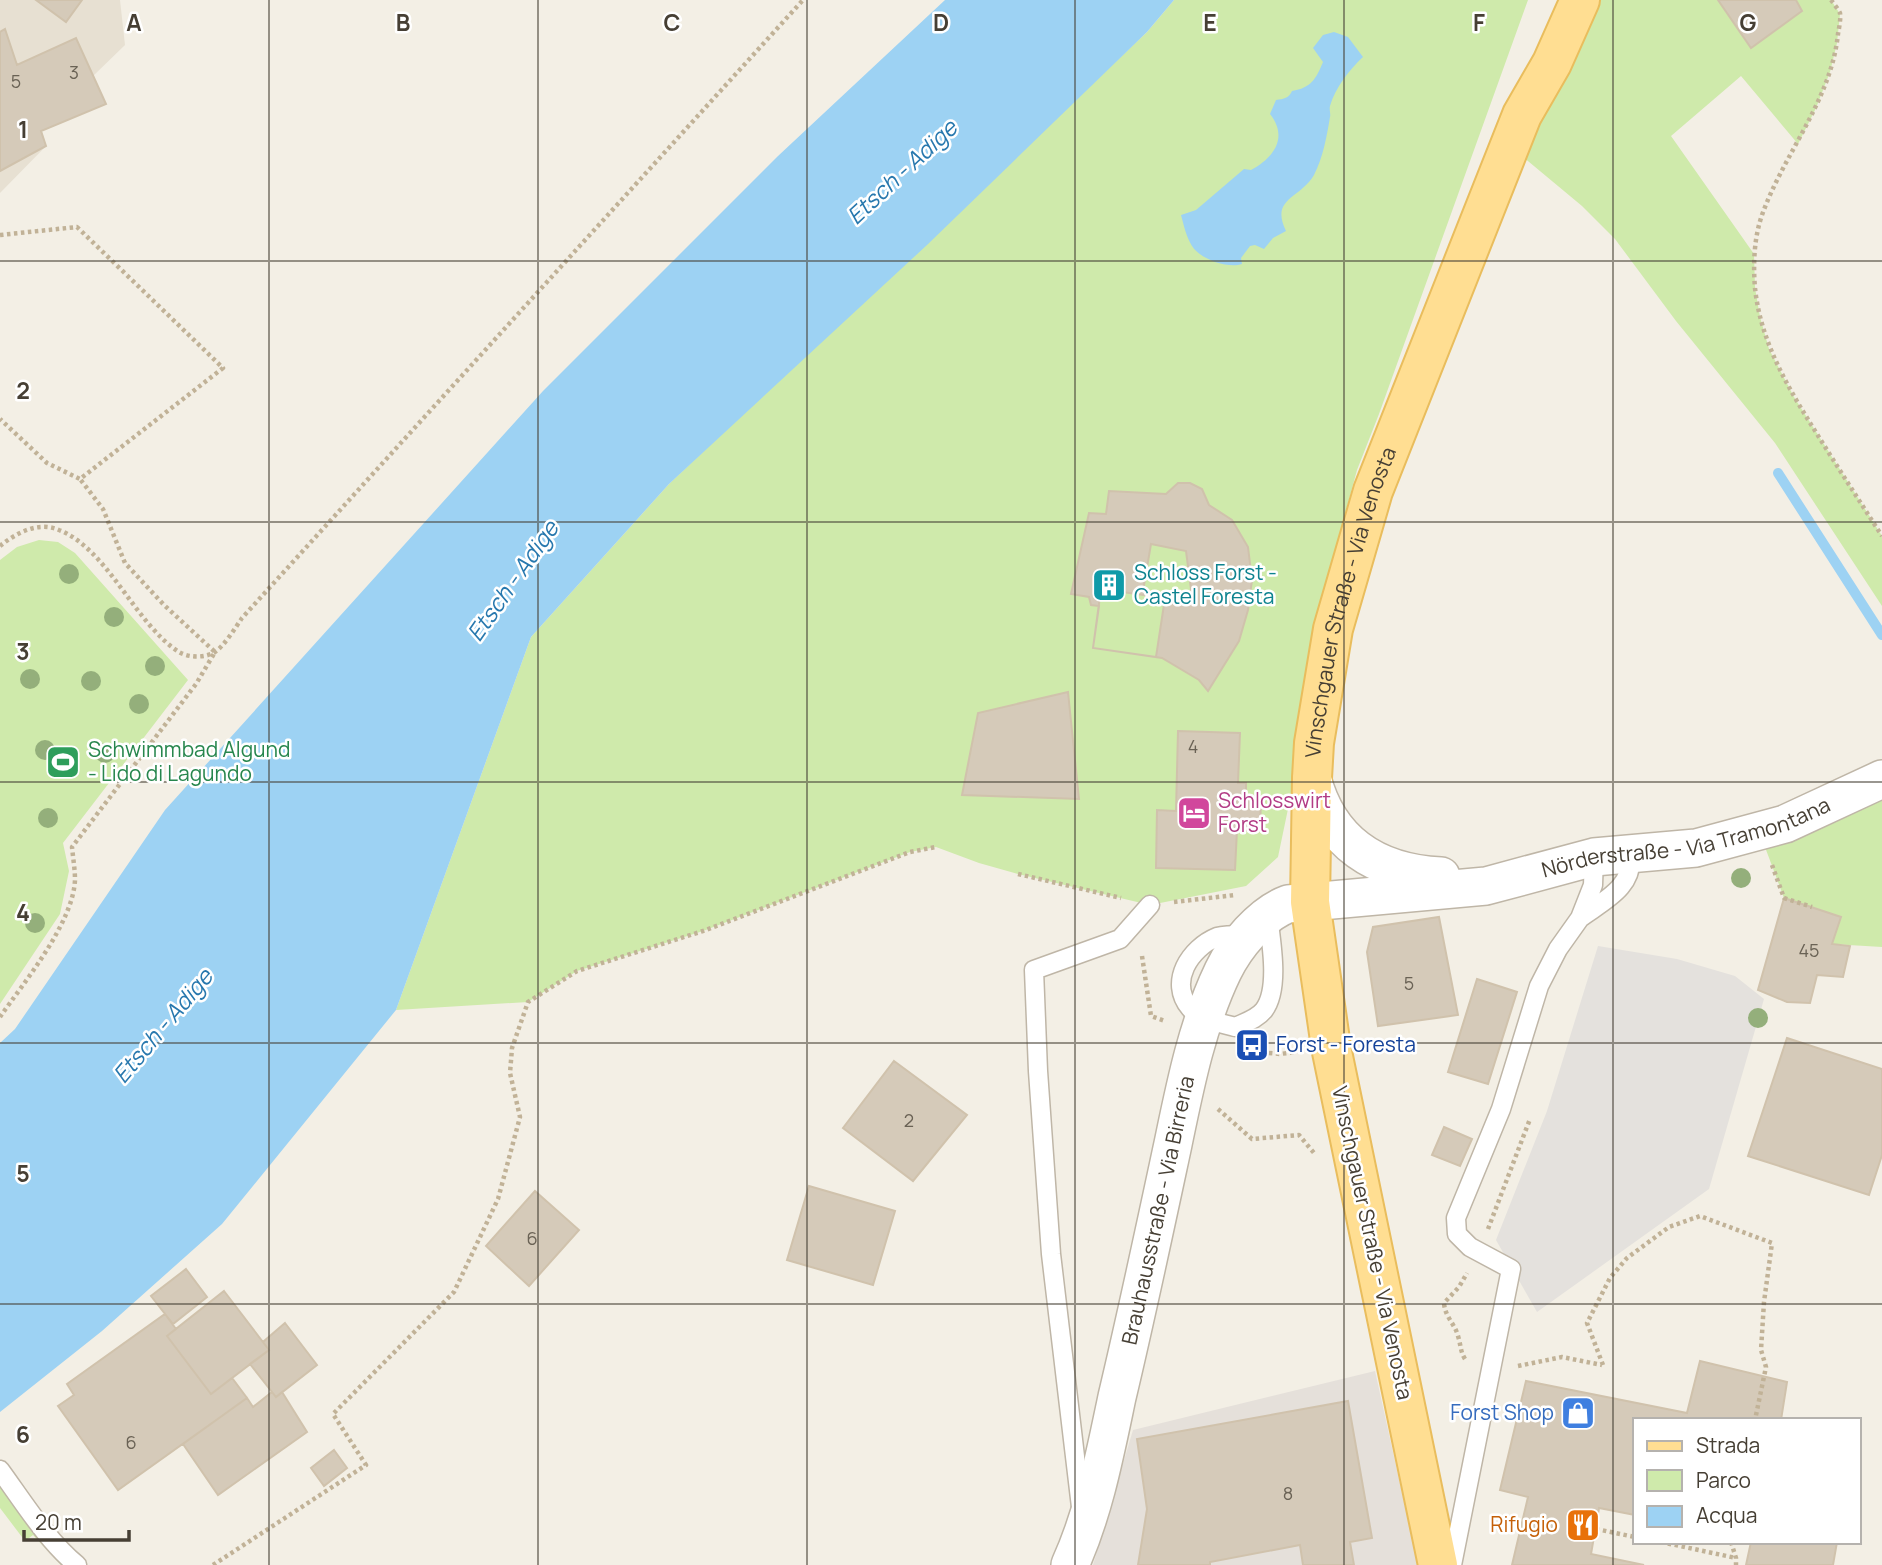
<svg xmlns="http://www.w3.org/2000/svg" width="1882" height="1565" font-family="Manrope,sans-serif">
  <rect width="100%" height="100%" fill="#f3efe5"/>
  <!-- residential -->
  <path fill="#e7e0d2" d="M 0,0 L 120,0 L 125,45 L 93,76 L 106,104 L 42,131 L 46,146 L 0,193 Z"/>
  <!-- industrial -->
  <path fill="#e5e0da" d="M 1375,1371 L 1418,1565 L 1093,1565 L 1133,1430 Z"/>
  <!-- green -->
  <path fill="#cfeaab" d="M 1174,0 L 1528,0 L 1379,414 L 1357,470 L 1313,633 L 1298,761 L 1278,857 L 1246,886 L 1150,905 L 1018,874 L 979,863 L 936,847 L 910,852 L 703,931 L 577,971 L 528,1002 L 396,1010 L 531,637 L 669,484 L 1147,32 Z
    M 1580,0 L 1831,0 L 1840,14 L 1837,43 L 1830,72 L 1816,108 L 1798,144 L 1741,76 L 1671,136 L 1754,254 L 1755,288 L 1760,317 L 1769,349 L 1794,397 L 1882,536 L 1882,606 L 1775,443 L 1676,321 L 1615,239 L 1582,206 L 1510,146 Z
    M 39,540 L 58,542 L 75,553 L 188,680 L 63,843 L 69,871 L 60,914 L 0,1004 L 0,560 L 17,547 Z
    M 1882,779 L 1882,947 L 1832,944 L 1840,917 L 1784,898 L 1759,831 Z
    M 0,1482 L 69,1565 L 61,1565 L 33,1535 L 25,1541 L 0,1508 Z"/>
  <!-- parking -->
  <path fill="#e4e1dd" d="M 1598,946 L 1677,959 L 1735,976 L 1764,999 L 1709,1189 L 1537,1312 L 1496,1240 L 1547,1111 Z"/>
  <!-- water -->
  <path fill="#9dd2f3" d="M 945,0 L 1174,0 L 1147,32 L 927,245 L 669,484 L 531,637 L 396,1010 L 222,1224 L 102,1331 L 0,1412 L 0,1043 L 15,1029 L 165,810 L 543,391 L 778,156 Z
    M 1334,32 L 1348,37 L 1363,57 C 1350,69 1335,88 1330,106 C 1329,110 1331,114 1330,117 C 1327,135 1323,158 1314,175 C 1300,199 1270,198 1286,231 L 1273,238 L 1264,249 L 1255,245 L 1250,246 L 1241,258 L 1242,264 C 1228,269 1200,259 1192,246 C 1186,236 1184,226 1181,215 L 1196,210 L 1244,169 L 1251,170 C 1273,158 1289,138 1270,114 L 1276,100 C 1284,99 1289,98 1292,91 C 1311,88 1316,79 1323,62 L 1313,48 L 1323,35 Z"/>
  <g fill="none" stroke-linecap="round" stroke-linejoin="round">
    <!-- stream -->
    <path stroke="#9dd2f3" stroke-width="10" d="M 1778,473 L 1882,635"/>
  </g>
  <!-- building -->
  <path fill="#d5cab9" stroke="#d0c2ac" stroke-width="2" fill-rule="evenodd" d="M 36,0 L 82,0 L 66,22 Z
    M 1718,0 L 1796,0 L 1802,11 L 1751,48 Z
    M 5,29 L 17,65 L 76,38 L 106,104 L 41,131 L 46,146 L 0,171 L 0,32 Z
    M 1178,483 L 1190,483 L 1202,489 L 1209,505 L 1232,520 L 1248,547 L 1252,580 L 1248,610 L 1239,641 L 1208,691 L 1199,680 L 1162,658 L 1093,648 L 1099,606 L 1091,605 L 1089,597 L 1071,594 L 1089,513 L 1106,514 L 1109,491 L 1166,494 ZM 1151,544 L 1186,551 L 1192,597 L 1177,597 L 1143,591 Z
    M 1101,589 L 1165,598 L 1156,657 L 1093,648 Z
    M 1068,692 L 1079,799 L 962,795 L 978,713 Z
    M 1178,731 L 1240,733 L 1238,783 L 1246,783 L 1246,796 L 1261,796 L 1260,831 L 1237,830 L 1235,870 L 1156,868 L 1157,810 L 1176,811 Z
    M 1784,898 L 1841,917 L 1832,944 L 1850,946 L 1843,977 L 1817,975 L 1810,1003 L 1787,1002 L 1758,990 Z
    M 1439,917 L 1458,1015 L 1378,1026 L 1367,952 L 1373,927 Z
    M 1477,979 L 1517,992 L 1488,1084 L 1448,1072 Z
    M 1787,1038 L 1882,1069 L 1882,1155 L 1869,1195 L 1748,1156 Z
    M 894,1061 L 967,1115 L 913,1181 L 843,1128 Z
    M 1444,1127 L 1472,1139 L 1460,1166 L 1432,1155 Z
    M 809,1186 L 895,1211 L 873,1285 L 787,1260 Z
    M 535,1191 L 579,1230 L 529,1286 L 486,1246 Z
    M 186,1269 L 207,1297 L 173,1324 L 151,1296 Z
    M 224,1291 L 269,1350 L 211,1394 L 167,1336 Z
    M 165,1314 L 176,1329 L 167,1336 L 211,1394 L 232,1378 L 247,1398 L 118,1490 L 58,1406 L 74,1395 L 67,1384 Z
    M 285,1323 L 317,1365 L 276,1397 L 250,1364 L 269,1350 L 263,1342 Z
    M 1700,1361 L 1787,1382 L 1781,1420 L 1635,1420 L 1635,1515 L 1599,1508 L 1591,1554 L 1644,1565 L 1512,1565 L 1528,1497 L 1500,1490 L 1526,1381 L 1687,1413 Z
    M 272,1392 L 276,1397 L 282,1392 L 307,1432 L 218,1495 L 183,1444 L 247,1398 L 253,1407 Z
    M 1348,1401 L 1372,1538 L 1350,1542 L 1354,1565 L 1303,1565 L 1300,1545 L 1210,1562 L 1210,1565 L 1138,1565 L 1147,1509 L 1137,1439 Z
    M 334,1450 L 347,1468 L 324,1486 L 311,1468 Z
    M 1751,1542 L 1837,1542 L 1833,1565 L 1746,1565 Z"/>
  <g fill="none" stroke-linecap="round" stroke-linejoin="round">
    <!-- service casing -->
    <g stroke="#bfb6a7" stroke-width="21">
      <path id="service" d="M 1594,857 L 1593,885 L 1580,918 C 1603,901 1635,887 1630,854
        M 1245,935 C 1236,935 1225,935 1217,937 C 1190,948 1168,982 1190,1008 C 1200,1020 1221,1023 1235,1027 C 1246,1022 1257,1019 1264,1010 C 1280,989 1271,941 1268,916
        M 0,1470 C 22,1500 48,1542 77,1565
        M 1081,1507 L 1051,1254 L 1038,1071 L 1034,970 L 1120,939 L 1150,905
        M 1452,1565 L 1511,1269 L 1470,1247 L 1457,1234 L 1456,1218 L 1501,1109 L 1539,986 L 1558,949 L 1580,918"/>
    </g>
    <!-- minor casing -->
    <g stroke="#bfb6a7" stroke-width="40">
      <g id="minor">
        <path d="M 1312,778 C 1329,843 1376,873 1441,876"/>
        <path id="s1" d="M 1070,1565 C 1094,1512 1105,1454 1117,1397 C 1137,1313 1155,1228 1173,1144 C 1185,1086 1197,1025 1223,971 C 1235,946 1261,914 1288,904 L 1486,886 L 1594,857 L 1696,848 L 1785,824 L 1882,779"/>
      </g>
    </g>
    <!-- primary casing -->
    <g stroke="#e9bd5d" stroke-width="42">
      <g id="primary">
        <path id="s2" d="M 1438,1565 L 1331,1047 L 1310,902 L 1312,778 L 1314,743 L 1333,629 L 1373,491 L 1522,115 L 1552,63 L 1580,0"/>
      </g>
    </g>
    <!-- path -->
    <path stroke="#c1b297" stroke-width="4.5" stroke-dasharray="3.5 3.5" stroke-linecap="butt" d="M 1831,0 C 1834,4 1838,9 1840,13 C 1841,19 1839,28 1838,34 C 1831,101 1784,153 1762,215 C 1754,238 1753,264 1755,288 C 1761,346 1792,394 1822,442 C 1842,474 1862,505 1882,536
      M 0,235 L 77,227 L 223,368 L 80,479 L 47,463 L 0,419
      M 0,546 C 16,533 38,521 59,530 C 108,549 135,624 179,652 C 189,658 205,658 215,652 C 225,645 235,628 242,618 L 803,0
      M 1772,865 L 1784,898 L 1812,907
      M 1018,874 L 1121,898
      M 1174,902 L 1235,895
      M 1142,956 L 1151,1016 L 1165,1021
      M 0,1017 C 25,981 73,923 75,880 C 75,869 73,858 72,847 L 196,684 L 215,652 L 164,605 L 125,563 L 103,509 L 80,479
      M 1248,1051 L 1280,1054 L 1295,1052
      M 1218,1109 L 1252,1139 L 1299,1135 L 1314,1153
      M 1488,1229 L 1530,1119
      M 1465,1359 C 1460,1351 1461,1345 1458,1336 C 1455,1324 1445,1317 1444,1303 L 1459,1287 L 1467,1273
      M 1603,1365 L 1587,1323 L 1610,1278 L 1627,1258 L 1669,1227 L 1700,1216 L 1772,1243 L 1764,1302 L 1761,1350 L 1766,1367 L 1755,1420
      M 1518,1366 L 1562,1357 L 1602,1365
      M 1596,1529 L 1635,1537
      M 1661,1542 L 1736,1558
      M 1731,1542 L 1736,1558 L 1736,1565
      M 213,1565 L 366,1465 L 333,1414 L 454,1292 L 498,1199 L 520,1117 L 510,1073 L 512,1048 L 528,1002 L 577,971 L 703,931 L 910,852 L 936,847"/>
    <!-- service -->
    <use href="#service" stroke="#fff" stroke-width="18"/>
    <!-- minor -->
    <use href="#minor" stroke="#fff" stroke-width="37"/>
    <!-- primary -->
    <use href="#primary" stroke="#ffde92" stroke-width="38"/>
  </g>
  <!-- trees -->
  <g fill="#94af7b">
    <circle cx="69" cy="574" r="10"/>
    <circle cx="114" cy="617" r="10"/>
    <circle cx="155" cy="666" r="10"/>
    <circle cx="30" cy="679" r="10"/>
    <circle cx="91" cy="681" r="10"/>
    <circle cx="139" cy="704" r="10"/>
    <circle cx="45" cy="750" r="10"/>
    <circle cx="105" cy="753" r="10"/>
    <circle cx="48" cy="818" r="10"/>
    <circle cx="1741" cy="878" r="10"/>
    <circle cx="35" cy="923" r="10"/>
    <circle cx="1758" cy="1018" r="10"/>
  </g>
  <!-- grid -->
  <path fill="none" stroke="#463f34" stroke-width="2" stroke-opacity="0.55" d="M 269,0 L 269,1565M 538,0 L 538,1565M 807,0 L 807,1565M 1075,0 L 1075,1565M 1344,0 L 1344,1565M 1613,0 L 1613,1565M 0,261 L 1882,261M 0,522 L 1882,522M 0,782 L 1882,782M 0,1043 L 1882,1043M 0,1304 L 1882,1304"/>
  <!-- icons -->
  <defs>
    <g id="building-square" transform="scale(1.75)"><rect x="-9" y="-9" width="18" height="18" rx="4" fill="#0f9aa8" stroke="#fff"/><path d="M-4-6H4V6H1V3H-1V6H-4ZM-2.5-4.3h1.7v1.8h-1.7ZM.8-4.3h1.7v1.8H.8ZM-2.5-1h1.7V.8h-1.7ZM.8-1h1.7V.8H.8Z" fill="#fff"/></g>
    <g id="stadium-square" transform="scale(1.75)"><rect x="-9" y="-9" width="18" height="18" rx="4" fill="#2e9e5b" stroke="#fff"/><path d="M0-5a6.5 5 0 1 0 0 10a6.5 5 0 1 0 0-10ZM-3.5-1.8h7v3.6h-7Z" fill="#fff"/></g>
    <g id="hotel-square" transform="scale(1.75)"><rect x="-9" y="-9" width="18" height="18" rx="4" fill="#d1479c" stroke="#fff"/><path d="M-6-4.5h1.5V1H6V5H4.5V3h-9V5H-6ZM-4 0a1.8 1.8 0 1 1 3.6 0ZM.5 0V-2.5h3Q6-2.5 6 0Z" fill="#fff"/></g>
    <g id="bus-square" transform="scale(1.75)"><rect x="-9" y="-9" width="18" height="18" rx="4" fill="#1a4fb4" stroke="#fff"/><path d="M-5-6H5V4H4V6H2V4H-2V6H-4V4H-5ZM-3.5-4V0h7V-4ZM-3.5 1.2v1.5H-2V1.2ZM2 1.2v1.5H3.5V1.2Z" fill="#fff"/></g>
    <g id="shop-square" transform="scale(1.75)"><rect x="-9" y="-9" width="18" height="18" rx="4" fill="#3f7fe0" stroke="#fff"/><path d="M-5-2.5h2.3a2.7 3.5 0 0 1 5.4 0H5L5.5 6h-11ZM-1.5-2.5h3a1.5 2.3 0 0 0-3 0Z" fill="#fff"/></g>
    <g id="restaurant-square" transform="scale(1.75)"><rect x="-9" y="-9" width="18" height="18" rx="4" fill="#e8710a" stroke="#fff"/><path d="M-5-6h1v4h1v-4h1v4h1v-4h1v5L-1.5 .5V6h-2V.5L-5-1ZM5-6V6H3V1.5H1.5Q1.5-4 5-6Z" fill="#fff"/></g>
  </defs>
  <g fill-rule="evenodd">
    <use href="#building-square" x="1109" y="585"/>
    <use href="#stadium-square" x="63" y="762"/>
    <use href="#hotel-square" x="1194" y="813"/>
    <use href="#bus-square" x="1252" y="1045"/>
    <use href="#shop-square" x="1578" y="1413"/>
    <use href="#restaurant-square" x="1583" y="1525"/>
  </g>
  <g text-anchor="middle" stroke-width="5" stroke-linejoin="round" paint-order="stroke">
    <!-- number labels -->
    <g font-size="18" fill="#6a6255">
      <text x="74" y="79">3</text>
      <text x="16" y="88">5</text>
      <text x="1193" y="753">4</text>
      <text x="1809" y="957">45</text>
      <text x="1409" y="990">5</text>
      <text x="909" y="1127">2</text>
      <text x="532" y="1245">6</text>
      <text x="131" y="1449">6</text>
      <text x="1288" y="1500">8</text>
    </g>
    <!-- culture labels -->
    <g font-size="21" fill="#0d838f" stroke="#fff" text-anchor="start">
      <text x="1134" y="580">Schloss Forst -<tspan x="1134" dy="24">Castel Foresta</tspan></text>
    </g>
    <!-- street labels -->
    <g font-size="21" fill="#463f34" stroke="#fff">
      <text dy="7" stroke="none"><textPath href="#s2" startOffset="980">Vinschgauer Straße - Via Venosta</textPath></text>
      <text dy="7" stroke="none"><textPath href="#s1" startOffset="1115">Nörderstraße - Via Tramontana</textPath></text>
      <text dy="7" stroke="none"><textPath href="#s1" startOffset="366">Brauhausstraße - Via Birreria</textPath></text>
      <text transform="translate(1372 1243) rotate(78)" y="7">Vinschgauer Straße - Via Venosta</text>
    </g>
    <!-- leisure labels -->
    <g font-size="21" fill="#27864d" stroke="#fff" text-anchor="start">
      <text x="88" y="757">Schwimmbad Algund<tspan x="88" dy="24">- Lido di Lagundo</tspan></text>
    </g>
    <!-- hotel labels -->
    <g font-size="21" fill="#b23c85" stroke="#fff" text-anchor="start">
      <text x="1218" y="808">Schlosswirt<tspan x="1218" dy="24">Forst</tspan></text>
    </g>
    <!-- transit labels -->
    <g font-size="21" fill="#164399" stroke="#fff" text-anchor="start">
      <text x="1276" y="1052">Forst - Foresta</text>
    </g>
    <!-- shop labels -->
    <g font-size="21" fill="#366cbe" stroke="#fff" text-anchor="end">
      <text x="1554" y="1420">Forst Shop</text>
    </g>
    <!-- food labels -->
    <g font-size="21" fill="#c56008" stroke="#fff" text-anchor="end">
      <text x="1558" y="1532">Rifugio</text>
    </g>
    <!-- water labels -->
    <g font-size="23" font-style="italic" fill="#2778ae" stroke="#fff">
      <text transform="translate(902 172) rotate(-43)" y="8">Etsch - Adige</text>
      <text transform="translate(513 581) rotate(-55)" y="8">Etsch - Adige</text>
      <text transform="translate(163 1026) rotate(-50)" y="8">Etsch - Adige</text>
    </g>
  </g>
  <g font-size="23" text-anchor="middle" font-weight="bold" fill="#463f34" stroke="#fff" stroke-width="5" stroke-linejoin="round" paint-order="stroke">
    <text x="134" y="31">A</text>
    <text x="403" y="31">B</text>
    <text x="672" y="31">C</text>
    <text x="941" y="31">D</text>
    <text x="1210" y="31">E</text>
    <text x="1479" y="31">F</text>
    <text x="1748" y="31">G</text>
    <text x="23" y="138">1</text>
    <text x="23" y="399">2</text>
    <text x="23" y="660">3</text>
    <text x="23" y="921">4</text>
    <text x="23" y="1182">5</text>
    <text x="23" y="1443">6</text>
  </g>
  <!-- legend -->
  <rect x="1633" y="1418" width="228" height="126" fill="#ffffff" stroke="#b5b2ae" stroke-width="2"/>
  <rect x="1647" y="1441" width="35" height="10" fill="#ffde92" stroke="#b5b2ae" stroke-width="2"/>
  <text x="1696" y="1453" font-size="21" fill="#463f34">Strada</text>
  <rect x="1647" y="1470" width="35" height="21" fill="#cfeaab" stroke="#b5b2ae" stroke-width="2"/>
  <text x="1696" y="1488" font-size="21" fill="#463f34">Parco</text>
  <rect x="1647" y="1506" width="35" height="21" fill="#9dd2f3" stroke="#b5b2ae" stroke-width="2"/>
  <text x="1696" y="1523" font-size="21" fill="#463f34">Acqua</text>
  <!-- scale -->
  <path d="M24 1530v10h105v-10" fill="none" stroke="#463f34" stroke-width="3.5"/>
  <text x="35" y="1530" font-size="21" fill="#463f34" stroke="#ffffff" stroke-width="5" paint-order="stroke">20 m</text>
</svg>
